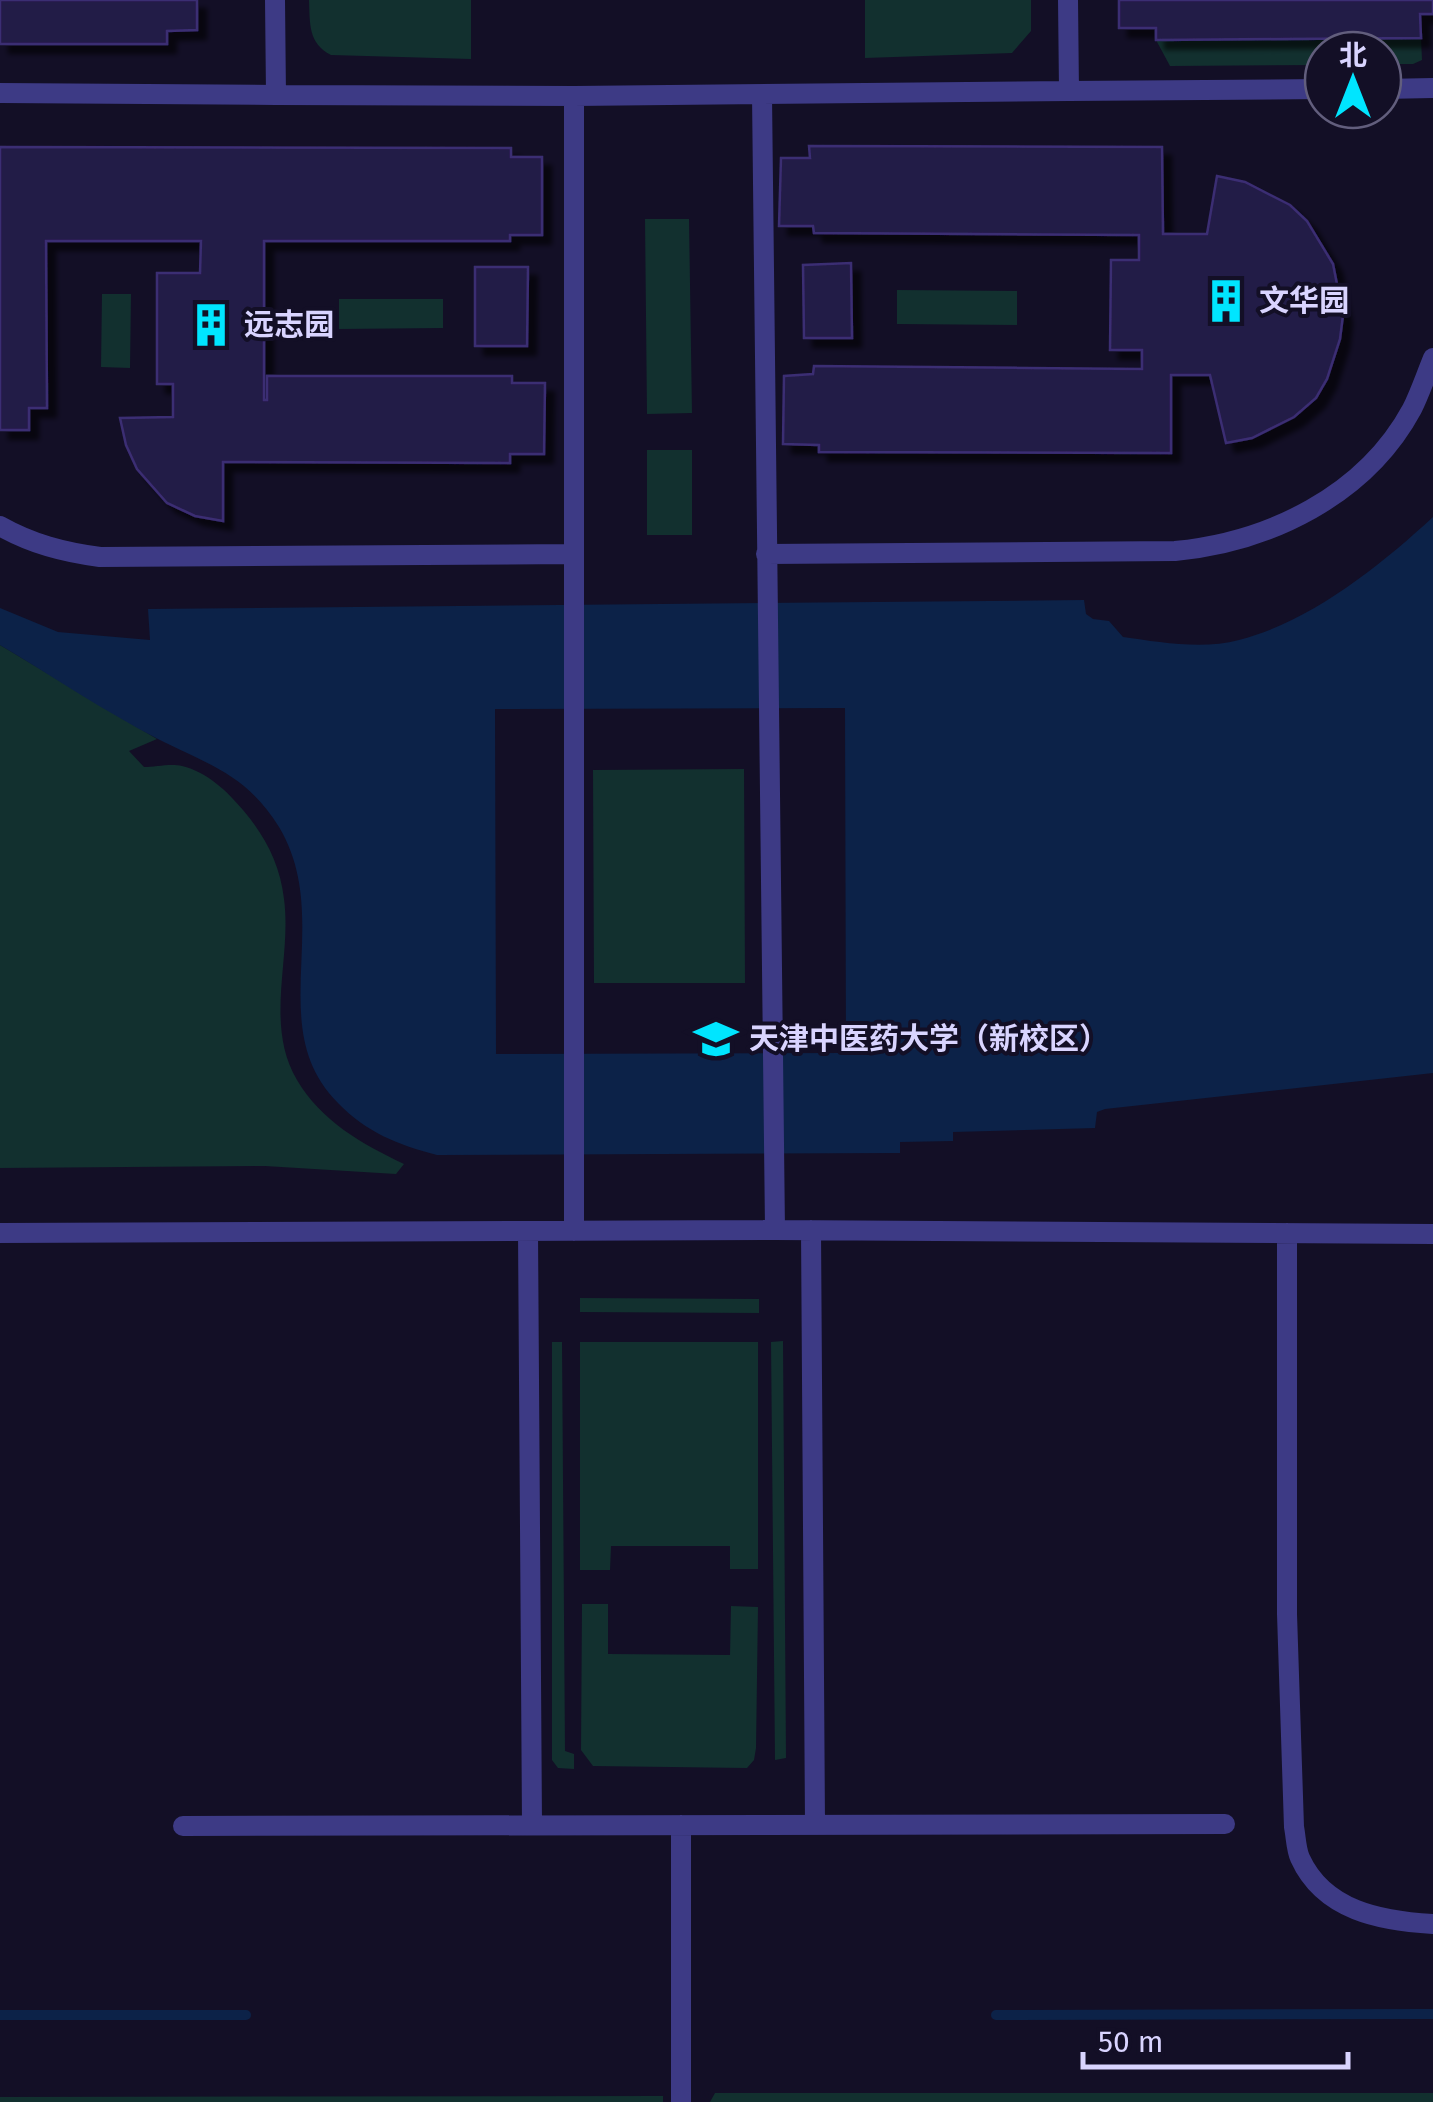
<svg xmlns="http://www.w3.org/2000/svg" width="1433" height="2102" font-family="'Fira Sans','Noto Sans SC',sans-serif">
  <defs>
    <filter id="shadow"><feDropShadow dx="9" dy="9" stdDeviation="2.5" flood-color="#0009"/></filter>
  </defs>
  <rect width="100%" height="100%" fill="#130f26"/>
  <!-- green -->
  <path fill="#12302f" d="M 309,0 L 471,0 L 471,59 L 331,55 C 308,43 310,24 309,0 Z
    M 865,0 L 1031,0 L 1031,31 L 1012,53 L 865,58 Z
    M 1421,38 L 1422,60 L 1413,64 L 1383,64 L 1383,50 L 1323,50 L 1323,65 L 1170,66 L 1156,40 Z
    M 645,219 L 689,219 L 692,413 L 647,414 Z
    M 897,290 L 1017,291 L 1017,325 L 897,324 Z
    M 102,294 L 131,294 L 130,368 L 101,367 Z
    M 339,299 L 443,299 L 443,328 L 339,329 Z
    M 647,450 L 692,450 L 692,535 L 647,535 Z
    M 0,645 L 157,739 L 129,751 L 144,767 C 155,767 171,763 182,766 C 207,772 227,791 243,810 C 265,836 280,864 284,899 C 292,958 264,1024 297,1080 C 321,1121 362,1144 404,1164 L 396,1174 L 265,1166 L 0,1168 Z
    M 744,769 L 745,983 L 594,983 L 593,770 Z
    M 580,1298 L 759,1299 L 759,1313 L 580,1312 Z
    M 783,1341 L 786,1758 L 775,1760 L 771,1342 Z
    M 552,1342 L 562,1342 L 565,1751 L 574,1754 L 574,1769 L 558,1768 L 552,1760 Z
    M 580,1342 L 758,1342 L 758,1569 L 730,1569 L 730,1546 L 611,1546 L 610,1570 L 580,1570 Z
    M 582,1604 L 608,1604 L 608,1654 L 730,1655 L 731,1606 L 758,1607 L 756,1748 L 754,1760 L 747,1768 L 593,1766 L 581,1750 Z
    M 715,2093 L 1433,2093 L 1433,2102 L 710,2102 Z
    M 663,2096 L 663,2102 L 0,2102 L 0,2097 Z"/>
  <!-- water -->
  <path fill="#0c2248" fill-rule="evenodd" d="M 1433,517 L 1433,1073 L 1105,1109 L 1097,1112 L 1095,1128 L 953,1132 L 953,1141 L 900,1142 L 900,1153 L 437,1155 C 398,1145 366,1132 338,1103 C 262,1027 335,921 279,827 C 246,774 209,765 158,739 C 104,711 52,676 0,645 L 0,608 L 58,632 L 150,640 L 148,609 L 1084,600 L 1086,614 L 1093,619 L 1109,621 L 1123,637 C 1159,642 1202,650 1239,640 C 1310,622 1380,566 1433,517 ZM 845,708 L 846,1053 L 496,1054 L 495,709 Z"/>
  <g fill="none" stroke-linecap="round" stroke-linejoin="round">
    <!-- stream -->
    <path stroke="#0c2248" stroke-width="10" d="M 0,2015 L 246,2015
      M 996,2015 L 1433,2014"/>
  </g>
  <!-- building -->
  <path fill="#241b47" stroke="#3b2d73" stroke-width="2.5" filter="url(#shadow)" d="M 0,0 L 197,0 L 197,30 L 167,31 L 167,44 L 0,44 Z
    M 1119,0 L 1433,0 L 1433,14 L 1420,14 L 1421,38 L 1156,40 L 1156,28 L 1119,28 Z
    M 809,146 L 1162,147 L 1163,234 L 1207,234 L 1217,176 L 1245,182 L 1290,205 L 1307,221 L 1333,264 L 1343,315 L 1340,339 L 1327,379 L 1316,398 L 1294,417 L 1252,438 L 1226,443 L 1210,375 L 1171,375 L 1171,453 L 819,452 L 819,445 L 783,444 L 784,376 L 813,374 L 814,366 L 1142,369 L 1142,350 L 1110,350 L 1111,260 L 1139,260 L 1139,235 L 814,233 L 813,226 L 779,226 L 781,158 L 810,158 Z
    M 0,147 L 511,148 L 511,157 L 542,157 L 542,235 L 510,235 L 510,241 L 264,241 L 264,400 L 267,400 L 267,376 L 512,376 L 512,383 L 545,383 L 544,454 L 510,454 L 510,463 L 223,462 L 223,521 L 195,516 L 167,503 L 137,469 L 126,445 L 120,418 L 173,417 L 173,384 L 157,384 L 157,273 L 200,273 L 201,241 L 46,241 L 47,408 L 29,408 L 29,430 L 0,430 Z
    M 851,263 L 852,338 L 804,338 L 803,265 Z
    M 475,267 L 528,267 L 527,346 L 475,346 Z"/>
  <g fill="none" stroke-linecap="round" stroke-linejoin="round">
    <!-- service -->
    <path stroke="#3d3a85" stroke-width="20" d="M 275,0 L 276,95 L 574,96 L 1069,91 L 1068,0
      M 1383,89 L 1433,88
      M 1069,91 L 1323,89
      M 0,93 L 276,95
      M 762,95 L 775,1230
      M 0,526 C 32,544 63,552 100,557 L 573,554
      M 766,554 L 1175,551 C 1269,542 1365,496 1412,409 C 1420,393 1426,375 1433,358
      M 811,1230 L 815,1825
      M 528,1231 L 532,1825
      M 574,1231 L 574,96
      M 0,1233 L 775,1230 L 1433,1234
      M 1287,1233 L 1287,1614 L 1294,1827 C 1296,1837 1296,1849 1300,1858 C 1324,1911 1381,1921 1433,1924
      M 681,1825 L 681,2102
      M 183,1826 L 1225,1824"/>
  </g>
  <!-- icons -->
  <defs>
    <g id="building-bare" transform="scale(3.45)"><path d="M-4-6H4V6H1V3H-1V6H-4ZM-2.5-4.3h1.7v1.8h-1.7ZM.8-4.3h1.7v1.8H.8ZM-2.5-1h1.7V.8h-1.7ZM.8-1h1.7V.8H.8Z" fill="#00e5ff" stroke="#130f26" stroke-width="2.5" paint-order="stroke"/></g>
    <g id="university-bare" transform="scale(3.45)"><path d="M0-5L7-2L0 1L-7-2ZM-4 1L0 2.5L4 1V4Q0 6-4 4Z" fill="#00e5ff" stroke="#130f26" stroke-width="2.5" paint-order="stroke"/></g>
  </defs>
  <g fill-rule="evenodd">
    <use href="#building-bare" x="1226" y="301"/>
    <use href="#building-bare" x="211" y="325"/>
    <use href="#university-bare" x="716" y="1039"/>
  </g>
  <g text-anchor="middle" stroke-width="8" stroke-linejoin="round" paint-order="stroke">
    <!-- poi labels -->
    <g font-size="30" font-weight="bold" fill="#d9d4ff" stroke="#130f26" text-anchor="start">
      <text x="1259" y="311">文华园</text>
      <text x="244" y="335">远志园</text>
      <text x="749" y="1049">天津中医药大学（新校区）</text>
    </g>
  </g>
  <!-- north arrow -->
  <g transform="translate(1353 80)"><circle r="48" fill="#130f26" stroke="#625e7d" stroke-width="2.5"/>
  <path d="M0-8L18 38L0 25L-18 38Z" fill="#00e5ff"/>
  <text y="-15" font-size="28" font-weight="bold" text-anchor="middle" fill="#d9d4ff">北</text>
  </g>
  <!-- scale -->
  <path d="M1083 2052v15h265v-15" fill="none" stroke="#d9d4ff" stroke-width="5"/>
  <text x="1098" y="2052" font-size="30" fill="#d9d4ff" stroke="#130f26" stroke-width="8" paint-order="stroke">50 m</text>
</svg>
